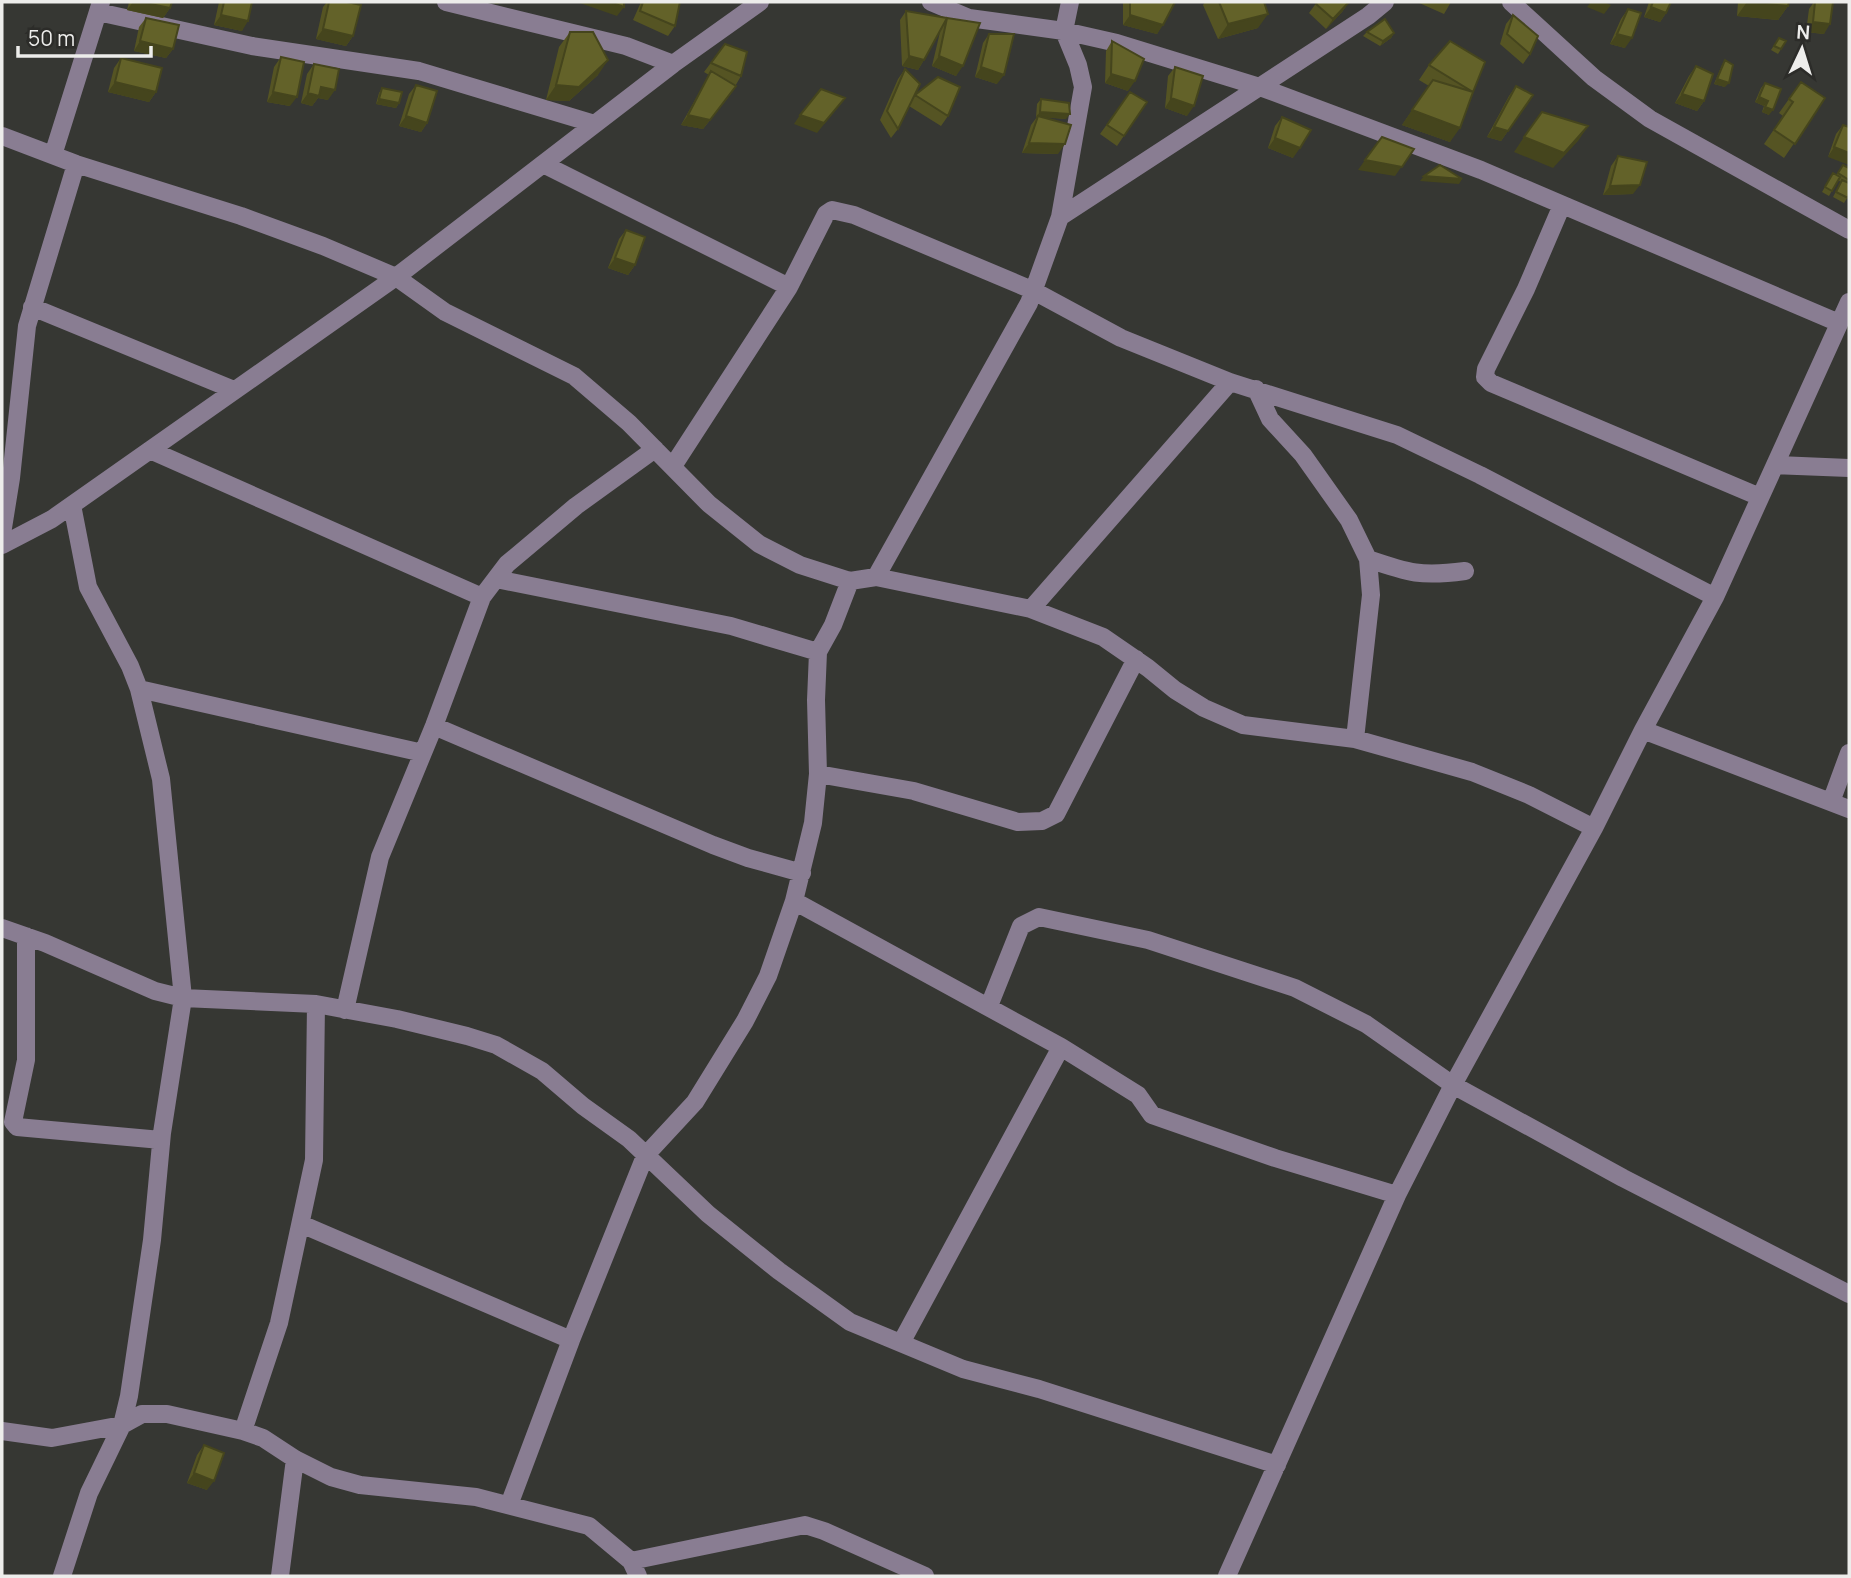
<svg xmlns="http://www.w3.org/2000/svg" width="1851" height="1578" font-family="Manrope,sans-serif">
  <rect width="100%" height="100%" fill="#363733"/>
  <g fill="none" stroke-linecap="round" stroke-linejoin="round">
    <!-- minor -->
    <path stroke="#897d92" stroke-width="18" d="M 446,2 L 626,46 L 673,64
      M 931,2 L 969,18 L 1064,31 L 1117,43 L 1260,87 L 1481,170 L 1839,323
      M 1511,2 L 1594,78 L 1650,119 L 1849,230
      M 98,12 L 252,46 L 419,71 L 595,124
      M 2,136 L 76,164 L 241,216 L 323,246 L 396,277 L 445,312 L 574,376 L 629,423 L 709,504 L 759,544 L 800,565 L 850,581 L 876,577 L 1031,609 L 1103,637 L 1148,668 L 1175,690 L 1204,708 L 1243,725 L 1355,739 L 1472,772 L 1529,795 L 1594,828
      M 53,155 L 101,2
      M 543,164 L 789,287 L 826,214 L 832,210 L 854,215 L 1032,290 L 1121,338 L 1230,382 L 1397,435 L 1480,475 L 1715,597
      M 1562,205 L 1526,289 L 1486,369 L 1485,377 L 1491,383 L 1760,497
      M 1060,217 L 1368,16 L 1385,2
      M 32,307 L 234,390
      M 1256,389 L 1270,419 L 1303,455 L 1349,520 L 1368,559 L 1371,595 L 1355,739
      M 150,450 L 482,597
      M 1775,465 L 1849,468
      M 673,466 L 789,287
      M 2,534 L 11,478 L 27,326 L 76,164
      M 2,545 L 52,519 L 396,277 L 673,64 L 760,2
      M 1368,559 C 1409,573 1421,577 1465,571
      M 876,577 L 1029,303 L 1060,217 L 1083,87 L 1078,65 L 1064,31 L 1070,2
      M 496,579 L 731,626 L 818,652
      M 1031,609 L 1230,382
      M 139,689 L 423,753
      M 434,726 L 713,845 L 748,858 L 802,873
      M 1643,730 L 1849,809
      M 818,774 L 914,791 L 1018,822 L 1042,821 L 1056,814 L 1136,659
      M 1831,802 L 1849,753
      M 794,901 L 1061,1047 L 901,1343
      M 2,928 L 45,943 L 155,991 L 183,998 L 316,1004 L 397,1019 L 467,1036 L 496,1045 L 542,1071 L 583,1106 L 629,1139 L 708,1214 L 779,1271 L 850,1322 L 963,1369 L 1039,1389 L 1277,1465
      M 26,936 L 26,1060 L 13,1122 L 17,1127 L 161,1140
      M 989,1006 L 1021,926 L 1039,917 L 1148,940 L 1295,988 L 1366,1024 L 1453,1085 L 1623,1178 L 1849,1294
      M 345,1010 L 380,857 L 434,726 L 482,597 L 507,564 L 576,506 L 655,449
      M 1061,1047 L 1138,1095 L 1152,1115 L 1275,1158 L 1397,1195
      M 301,1224 L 571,1340
      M 2,1431 L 52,1438 L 122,1425 L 142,1414 L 167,1414 L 243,1431 L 263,1438 L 295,1459 L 331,1477 L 360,1485 L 476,1497 L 589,1526 L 631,1561 L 638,1576
      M 243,1431 L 279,1323 L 314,1160 L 316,1004
      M 509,1505 L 571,1340 L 645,1156 L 695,1102 L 745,1021 L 768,976 L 794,901 L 813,823 L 818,774 L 816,700 L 818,652 L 833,625 L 850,581
      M 631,1561 L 805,1525 L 824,1531 L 925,1576
      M 62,1576 L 89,1493 L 122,1425 L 129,1396 L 152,1240 L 162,1133 L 183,998 L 161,779 L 139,689 L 130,666 L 88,587 L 72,505
      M 280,1576 L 295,1459
      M 1227,1576 L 1397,1195 L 1453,1085 L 1594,828 L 1643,730 L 1715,597 L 1849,302"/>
  </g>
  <!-- wall -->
  <path fill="#555423" d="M 129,2 L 172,2 L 170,8 L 163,18 L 127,10 Z
    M 219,2 L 252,2 L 242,31 L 214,25 Z
    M 327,2 L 347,2 L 353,36 L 346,46 L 316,39 L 323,7 Z
    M 641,2 L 680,2 L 675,26 L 668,36 L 633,20 Z
    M 1123,2 L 1175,2 L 1157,34 L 1123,25 Z
    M 1205,2 L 1264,2 L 1258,28 L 1218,39 L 1203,5 Z
    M 1317,2 L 1349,2 L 1342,12 L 1326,29 L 1309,13 Z
    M 1417,2 L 1451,2 L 1444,14 Z
    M 1649,2 L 1671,2 L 1666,13 L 1660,22 L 1644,17 Z
    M 1738,2 L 1789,2 L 1788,6 L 1778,20 L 1737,16 Z
    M 1814,2 L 1833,2 L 1824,34 L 1806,32 L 1809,9 Z
    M 1628,9 L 1625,48 L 1610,44 L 1621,19 Z
    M 906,11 L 980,23 L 956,76 L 932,66 L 940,32 L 918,70 L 902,66 L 900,20 Z
    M 1513,15 L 1530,54 L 1523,64 L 1500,44 L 1506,24 Z
    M 146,18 L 173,49 L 166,58 L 134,51 L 139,27 Z
    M 570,32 L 598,75 L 569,101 L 546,100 L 559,47 Z
    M 1367,32 L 1394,33 L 1391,38 L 1380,46 L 1363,36 Z
    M 989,34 L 997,84 L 975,77 L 983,43 Z
    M 1779,38 L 1786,41 L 1778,54 L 1771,50 Z
    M 1112,41 L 1128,91 L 1105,83 L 1106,51 Z
    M 725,44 L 741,76 L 730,95 L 703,129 L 681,125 L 709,75 L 704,72 Z
    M 281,57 L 290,106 L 267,102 L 274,67 Z
    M 121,58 L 156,92 L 149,102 L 108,92 L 114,68 Z
    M 1725,60 L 1725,87 L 1714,84 L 1722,65 Z
    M 1485,62 L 1450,142 L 1402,125 L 1429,86 L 1419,80 L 1429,65 Z
    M 314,64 L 328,100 L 318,98 L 312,106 L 301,103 L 307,74 Z
    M 1696,66 L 1704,101 L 1697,111 L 1675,103 L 1689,76 Z
    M 1175,67 L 1187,116 L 1165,108 L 1168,76 Z
    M 905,69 L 915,95 L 948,116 L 941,126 L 909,106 L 898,129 L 891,138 L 880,120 L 898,79 Z
    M 1801,82 L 1825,98 L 1784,158 L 1764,144 L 1783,116 L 1779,113 Z
    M 1765,83 L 1769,115 L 1762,112 L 1764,106 L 1755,102 L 1761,88 Z
    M 416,85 L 427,123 L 421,132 L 399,126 L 409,94 Z
    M 1516,86 L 1533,95 L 1501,141 L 1487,137 L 1509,96 Z
    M 382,88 L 399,103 L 396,108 L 376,104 L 379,93 Z
    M 1130,92 L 1147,102 L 1117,146 L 1100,134 Z
    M 1041,99 L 1066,119 L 1044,117 L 1058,154 L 1022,153 L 1031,125 L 1037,117 L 1036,117 L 1037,104 Z
    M 1282,117 L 1293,158 L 1268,148 L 1275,126 Z
    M 1843,125 L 1849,127 L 1828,157 L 1836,134 Z
    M 1618,156 L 1633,194 L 1603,195 L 1611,166 Z
    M 1843,165 L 1849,168 L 1849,195 L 1844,203 L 1833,197 L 1841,182 L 1838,180 L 1829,196 L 1822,192 L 1833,173 L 1836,175 Z
    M 626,230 L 635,265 L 628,275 L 608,268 L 619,239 Z
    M 204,1445 L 207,1490 L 187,1483 L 197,1455 Z"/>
  <!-- shaded-wall -->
  <path fill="#45451d" d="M 133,2 L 141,2 L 170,8 L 163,18 L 127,10 Z
    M 487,2 L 500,2 L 498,4 Z
    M 577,2 L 610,2 L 624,7 L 617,16 Z
    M 1349,2 L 1342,12 L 1326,29 L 1333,19 Z
    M 1591,2 L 1604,2 L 1611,5 L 1604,14 L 1587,7 Z
    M 1747,2 L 1788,6 L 1778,20 L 1737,16 Z
    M 1651,7 L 1666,13 L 1660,22 L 1644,17 Z
    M 1268,14 L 1258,28 L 1218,39 L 1228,24 Z
    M 221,15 L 248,21 L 242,31 L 214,25 Z
    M 1130,15 L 1163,25 L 1157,34 L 1123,25 Z
    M 1813,22 L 1830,24 L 1824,34 L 1806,32 Z
    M 323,29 L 353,36 L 346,46 L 316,39 Z
    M 1394,33 L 1391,38 L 1380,46 L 1383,41 Z
    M 1617,34 L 1632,38 L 1625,48 L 1610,44 Z
    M 140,41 L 173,49 L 166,58 L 134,51 Z
    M 909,56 L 924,60 L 918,70 L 902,66 Z
    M 939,56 L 963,66 L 956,76 L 932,66 Z
    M 608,60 L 598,75 L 569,101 L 546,100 L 556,85 Z
    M 981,67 L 1004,75 L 997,84 L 975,77 Z
    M 1111,74 L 1135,81 L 1128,91 L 1105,83 Z
    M 1717,79 L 1729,83 L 1725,87 L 1714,84 Z
    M 115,82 L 156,92 L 149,102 L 108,92 Z
    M 736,86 L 703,129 L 681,125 L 688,115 Z
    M 321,87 L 335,90 L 328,100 L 318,98 L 312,106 L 301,103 L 308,93 Z
    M 273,92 L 297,97 L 290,106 L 267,102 Z
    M 1682,94 L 1704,101 L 1697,111 L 1675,103 Z
    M 1759,97 L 1768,101 L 1764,106 L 1755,102 Z
    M 845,98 L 817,133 L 794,124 L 800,115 Z
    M 1171,98 L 1194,106 L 1187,116 L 1165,108 Z
    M 379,99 L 399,103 L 396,108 L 376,104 Z
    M 1765,107 L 1773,110 L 1769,115 L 1762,112 Z
    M 1412,110 L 1460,128 L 1450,142 L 1402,125 Z
    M 1040,112 L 1070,114 L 1066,119 L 1036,117 Z
    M 406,116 L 427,123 L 421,132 L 399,126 Z
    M 1588,126 L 1578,141 L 1553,168 L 1514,152 L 1524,137 Z
    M 1494,127 L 1508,131 L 1501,141 L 1487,137 Z
    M 1275,138 L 1300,148 L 1293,158 L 1268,148 Z
    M 1029,143 L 1065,144 L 1058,154 L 1022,153 Z
    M 1834,147 L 1849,153 L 1849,165 L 1828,157 Z
    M 1414,149 L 1395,176 L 1358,170 L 1365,160 Z
    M 1424,176 L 1462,179 L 1459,184 L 1420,181 Z
    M 1640,185 L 1633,194 L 1603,195 L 1610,186 Z
    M 615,258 L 635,265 L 628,275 L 608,268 Z
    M 194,1473 L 214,1481 L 207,1490 L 187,1483 Z"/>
  <!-- building -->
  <path fill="#636229" stroke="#45451d" stroke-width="2" d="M 141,2 L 172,2 L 170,8 Z
    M 224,2 L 252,2 L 248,21 L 221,15 Z
    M 329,2 L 347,2 L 361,5 L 353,36 L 323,29 Z
    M 610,2 L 624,2 L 624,7 Z
    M 643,2 L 680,2 L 675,26 L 640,11 Z
    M 1130,2 L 1175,2 L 1163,25 L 1130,15 Z
    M 1219,2 L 1264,2 L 1268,14 L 1228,24 Z
    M 1317,2 L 1349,2 L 1333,19 L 1316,4 Z
    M 1653,2 L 1671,2 L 1666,13 L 1651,7 Z
    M 1747,2 L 1789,2 L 1788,6 Z
    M 1815,2 L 1833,2 L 1830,24 L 1813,22 Z
    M 1628,9 L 1641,13 L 1632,38 L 1617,34 Z
    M 906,11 L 947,18 L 924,60 L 909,56 Z
    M 1513,15 L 1538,36 L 1530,54 L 1507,34 Z
    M 146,18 L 179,25 L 173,49 L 140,41 Z
    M 947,18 L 980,23 L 963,66 L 939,56 Z
    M 1385,19 L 1394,33 L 1383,41 L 1367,32 Z
    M 570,32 L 593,32 L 608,60 L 579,87 L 556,85 Z
    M 989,34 L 1014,34 L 1004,75 L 981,67 Z
    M 1779,38 L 1786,41 L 1781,49 L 1774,46 Z
    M 1112,41 L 1144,59 L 1135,81 L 1111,74 Z
    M 1450,41 L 1485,62 L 1473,92 L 1429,65 Z
    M 725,44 L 747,52 L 741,76 L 711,63 Z
    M 281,57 L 304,62 L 297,97 L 273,92 Z
    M 121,58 L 162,68 L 156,92 L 115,82 Z
    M 1725,60 L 1733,65 L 1729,83 L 1717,79 Z
    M 314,64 L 339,69 L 335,90 L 321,87 L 319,96 L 308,93 Z
    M 1696,66 L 1713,74 L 1704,101 L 1682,94 Z
    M 1175,67 L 1203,76 L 1194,106 L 1171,98 Z
    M 905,69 L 920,84 L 898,129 L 887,111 Z
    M 711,71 L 736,86 L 710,120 L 688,115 Z
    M 938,77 L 960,87 L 948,116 L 915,95 Z
    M 1433,80 L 1473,92 L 1460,128 L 1412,110 Z
    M 1801,82 L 1825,98 L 1795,144 L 1774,130 L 1793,102 L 1789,99 Z
    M 1765,83 L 1781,89 L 1773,110 L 1765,107 L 1768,101 L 1759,97 Z
    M 416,85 L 437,91 L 427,123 L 406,116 Z
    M 1516,86 L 1533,95 L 1508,131 L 1494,127 Z
    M 382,88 L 402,92 L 399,103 L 379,99 Z
    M 821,89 L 845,98 L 824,123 L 800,115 Z
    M 1130,92 L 1147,102 L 1124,136 L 1107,125 Z
    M 1041,99 L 1069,103 L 1070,114 L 1040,112 Z
    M 1542,112 L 1588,126 L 1564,153 L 1524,137 Z
    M 1038,116 L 1071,125 L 1065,144 L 1029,143 Z
    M 1282,117 L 1311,130 L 1300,148 L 1275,138 Z
    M 1843,125 L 1849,127 L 1849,153 L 1834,147 Z
    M 1382,137 L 1414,149 L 1402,167 L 1365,160 Z
    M 1618,156 L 1647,162 L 1640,185 L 1610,186 Z
    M 1440,165 L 1462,179 L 1424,176 Z
    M 1843,165 L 1849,168 L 1849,180 L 1838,173 Z
    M 1833,173 L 1840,177 L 1832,191 L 1825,187 Z
    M 1842,180 L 1849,183 L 1849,194 L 1848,198 L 1836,192 Z
    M 626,230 L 645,237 L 635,265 L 615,258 Z
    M 204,1445 L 224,1453 L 214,1481 L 194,1473 Z"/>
  <!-- border -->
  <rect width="1851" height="1578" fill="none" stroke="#ededeb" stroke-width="7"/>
  <!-- north arrow -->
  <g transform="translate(1802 49) rotate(4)" stroke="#2c2c29" stroke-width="5" paint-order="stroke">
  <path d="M0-5L12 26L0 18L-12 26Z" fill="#ededeb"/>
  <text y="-10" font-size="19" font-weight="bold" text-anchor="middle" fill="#ededeb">N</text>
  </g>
  <!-- scale -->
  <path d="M18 46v10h133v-10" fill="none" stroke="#ededeb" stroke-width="3.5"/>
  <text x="28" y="46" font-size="21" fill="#ededeb" stroke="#2c2c29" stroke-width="5" paint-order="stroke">50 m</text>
</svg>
